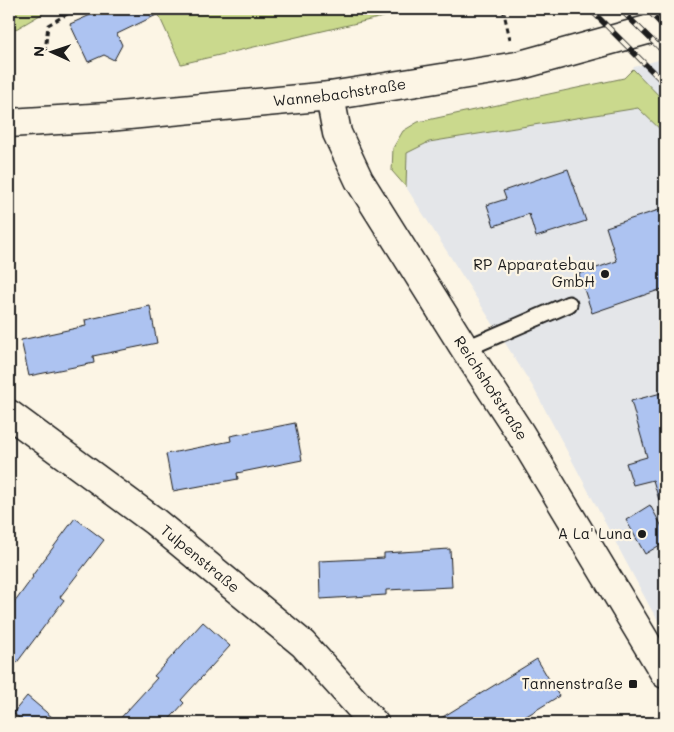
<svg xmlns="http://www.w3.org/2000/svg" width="674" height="732" font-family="Mali,sans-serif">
  <rect width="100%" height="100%" fill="#fcf5e5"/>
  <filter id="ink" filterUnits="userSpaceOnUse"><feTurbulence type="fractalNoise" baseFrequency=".02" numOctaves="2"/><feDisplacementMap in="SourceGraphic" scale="10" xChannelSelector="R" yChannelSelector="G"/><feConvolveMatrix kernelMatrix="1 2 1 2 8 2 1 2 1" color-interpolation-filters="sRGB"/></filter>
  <g filter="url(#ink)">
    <!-- built -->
    <path fill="#e4e6e9" d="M 665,58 L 665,102 L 633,69 L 634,67 Z
      M 638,107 L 665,134 L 665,631 L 651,609 L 533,387 L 406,187 L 407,153 L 429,142 Z"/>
    <!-- green -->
    <path fill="#cad98d" stroke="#737a54" d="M 9,9 L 47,9 L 47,11 L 9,33 Z
      M 156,9 L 417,9 L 181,64 Z
      M 633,69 L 665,102 L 665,134 L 638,108 L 429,142 L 407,153 L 406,187 L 392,171 L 393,148 L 403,131 L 418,122 L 624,78 Z"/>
    <!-- building -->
    <path fill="#adc3f1" stroke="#1c1c1c" d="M 104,9 L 169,9 L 117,34 L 122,45 L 114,60 L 104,55 L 88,62 L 70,24 Z
      M 568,169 L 586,221 L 536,237 L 529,214 L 494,226 L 487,205 L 506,199 L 503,191 Z
      M 665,208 L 665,288 L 592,313 L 579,274 L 617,261 L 606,227 Z
      M 150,306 L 157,343 L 93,356 L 94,363 L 29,376 L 21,340 L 86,326 L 85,320 Z
      M 665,392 L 665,499 L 659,500 L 653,480 L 633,485 L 626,463 L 647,457 L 631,401 Z
      M 295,423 L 302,460 L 237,473 L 238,479 L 173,491 L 166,454 L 231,441 L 230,436 Z
      M 650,505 L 665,532 L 665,542 L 645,554 L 626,520 Z
      M 75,518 L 104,540 L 60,597 L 64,600 L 9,673 L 9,610 L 33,577 L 32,576 Z
      M 450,549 L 452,587 L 386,590 L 386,595 L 320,599 L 319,561 L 384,558 L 384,553 Z
      M 203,622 L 230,646 L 181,700 L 184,703 L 166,723 L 116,723 L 157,678 L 154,676 Z
      M 537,659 L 559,696 L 520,720 L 508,723 L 433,723 Z
      M 27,696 L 59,723 L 25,723 L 13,713 Z"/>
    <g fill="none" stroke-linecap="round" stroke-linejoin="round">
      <!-- lane casing -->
      <g stroke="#1c1c1c" stroke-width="19">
        <path id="lane" d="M 465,349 L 569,304"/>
      </g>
      <!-- street casing -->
      <g stroke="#1c1c1c" stroke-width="31">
        <g id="street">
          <path id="s1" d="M 9,414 L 154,521 L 303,644 L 374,723"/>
        </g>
      </g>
      <!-- secondary casing -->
      <g stroke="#1c1c1c" stroke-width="31">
        <g id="secondary">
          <path id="s2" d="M 330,96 L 337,133 L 359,180 L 465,349 L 520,433 L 665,674"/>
          <path id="s3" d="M 9,123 L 108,117 L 330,96 L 517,66 L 665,25"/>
        </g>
      </g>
      <!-- path -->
      <path stroke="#1c1c1c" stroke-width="3" stroke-dasharray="5 4" stroke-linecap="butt" d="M 503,9 L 510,39
        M 45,52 L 48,25 L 76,9"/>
      <!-- lane -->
      <use href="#lane" stroke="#fcf5e5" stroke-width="15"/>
      <!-- street -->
      <use href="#street" stroke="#fcf5e5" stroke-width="28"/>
      <!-- secondary -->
      <use href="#secondary" stroke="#fcf5e5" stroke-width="28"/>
      <!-- rail casing -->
      <g stroke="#1c1c1c" stroke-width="5.5">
        <path id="rail" d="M 590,9 L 665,84
          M 620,9 L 665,53
          M 647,9 L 665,28"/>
      </g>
      <!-- rail -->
      <use href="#rail" stroke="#fcf5e5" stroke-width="4" stroke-dasharray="11" stroke-linecap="butt"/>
    </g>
  </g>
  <!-- markers -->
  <g fill="#1c1c1c" stroke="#fcf5e5" stroke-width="2">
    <circle cx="605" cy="274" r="5"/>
    <circle cx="642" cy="534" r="5"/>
    <rect x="628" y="679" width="10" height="10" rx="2.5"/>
  </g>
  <g text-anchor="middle" stroke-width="4.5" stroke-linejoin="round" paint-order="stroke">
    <!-- street labels -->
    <g font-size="15" fill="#1c1c1c" stroke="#fcf5e5">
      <text dy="5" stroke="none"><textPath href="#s3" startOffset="332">Wannebachstraße</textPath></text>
      <text dy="5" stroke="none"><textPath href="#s2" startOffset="336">Reichshofstraße</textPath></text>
      <text dy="5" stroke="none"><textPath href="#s1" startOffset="240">Tulpenstraße</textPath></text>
    </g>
    <!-- poi labels -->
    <g font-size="15" fill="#1c1c1c" stroke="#fcf5e5" text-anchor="end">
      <text x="595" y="270">RP Apparatebau<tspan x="595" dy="17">GmbH</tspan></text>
      <text x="632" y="539">A La' Luna</text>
      <text x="623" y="689">Tannenstraße</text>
    </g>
  </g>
  <!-- margin -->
  <rect width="674" height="732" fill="none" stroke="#fcf5e5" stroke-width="30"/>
  <rect x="15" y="15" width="644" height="702" fill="none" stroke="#1c1c1c" stroke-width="2" filter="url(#ink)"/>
  <!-- north arrow -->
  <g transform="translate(52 52) rotate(273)" stroke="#fcf5e5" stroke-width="4" paint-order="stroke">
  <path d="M0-4L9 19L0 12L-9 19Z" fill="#1c1c1c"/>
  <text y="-8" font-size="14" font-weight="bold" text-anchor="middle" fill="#1c1c1c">N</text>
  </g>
</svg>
